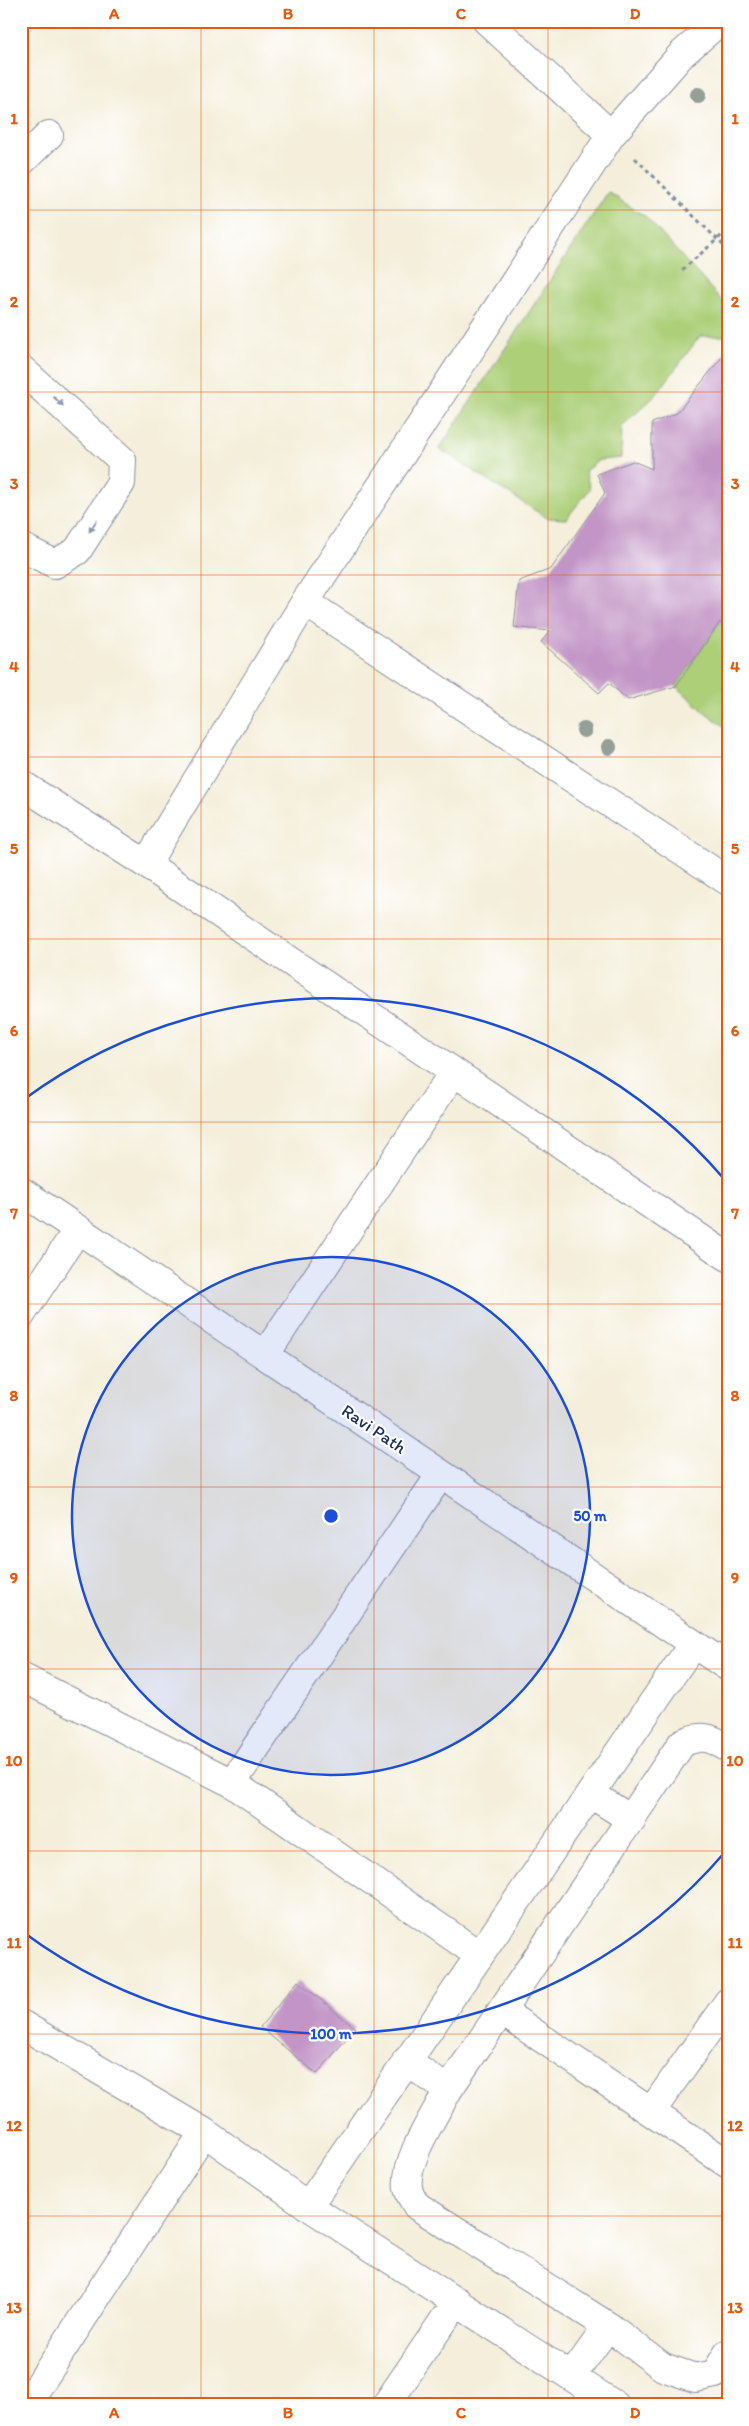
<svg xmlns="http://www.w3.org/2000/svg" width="749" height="2426" font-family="Itim,sans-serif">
  <rect width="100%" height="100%" fill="#fff"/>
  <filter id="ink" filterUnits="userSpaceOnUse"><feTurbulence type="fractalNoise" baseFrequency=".02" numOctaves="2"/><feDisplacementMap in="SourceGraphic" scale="10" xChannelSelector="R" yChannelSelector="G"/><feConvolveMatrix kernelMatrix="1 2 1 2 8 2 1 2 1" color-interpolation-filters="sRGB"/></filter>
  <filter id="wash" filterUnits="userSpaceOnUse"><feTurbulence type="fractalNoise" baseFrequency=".0096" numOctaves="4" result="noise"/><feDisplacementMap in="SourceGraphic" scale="20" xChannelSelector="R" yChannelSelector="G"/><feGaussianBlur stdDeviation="1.12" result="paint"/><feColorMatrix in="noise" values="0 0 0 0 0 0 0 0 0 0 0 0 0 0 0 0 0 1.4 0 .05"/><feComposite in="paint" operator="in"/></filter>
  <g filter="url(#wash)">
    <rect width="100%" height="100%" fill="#f4eeda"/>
    <!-- green -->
    <path fill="#accf78" stroke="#647f6b" d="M 608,192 L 646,217 L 723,302 L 726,336 L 700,336 L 655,396 L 622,426 L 621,458 L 599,460 L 585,471 L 590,489 L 566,519 L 547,518 L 439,449 Z
      M 720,622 L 728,628 L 728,729 L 706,713 L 676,686 Z"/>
    <g id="blocks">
      <!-- building -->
      <path fill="#c295c6" d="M 726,352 L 728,352 L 728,628 L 720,622 L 676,686 L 628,700 L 609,683 L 599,693 L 541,642 L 550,631 L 514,627 L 519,581 L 551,569 L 605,493 L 597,474 L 633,461 L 652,469 L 652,423 L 677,413 Z
        M 298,1981 L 355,2028 L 317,2074 L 260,2027 Z"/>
    </g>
  </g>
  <g filter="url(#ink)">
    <use href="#blocks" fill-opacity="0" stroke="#888e9c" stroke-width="1"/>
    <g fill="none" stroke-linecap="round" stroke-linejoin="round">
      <!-- minor casing -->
      <g stroke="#888e9c" stroke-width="30">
        <path id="minor" d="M 487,21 L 611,135
          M 21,162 L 49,135
          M 21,369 L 122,460 L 121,483 L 77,551 L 55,564 L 21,547
          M 305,602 L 728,881
          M 21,784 L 146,864 L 728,1257
          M 146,864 L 305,602 L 611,135 L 682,54 L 720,21
          M 21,1191 L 728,1667
          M 21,1315 L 78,1229
          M 265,1355 L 453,1073
          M 21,1677 L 232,1783 L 479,1955
          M 728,1748 C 710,1737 702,1734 682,1743 L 448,2090 C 435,2115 404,2160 408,2188 C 409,2194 414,2201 417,2206 L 608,2326 L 663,2367 L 695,2378 L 715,2374 L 728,2353
          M 232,1783 L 441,1474
          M 591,1794 L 632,1820
          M 503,2012 L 728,2164
          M 21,2024 L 204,2132 L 308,2206 L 615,2405
          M 406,2061 L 448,2090
          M 651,2112 L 728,2002
          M 308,2206 L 693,1644
          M 572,2376 L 608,2326
          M 26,2405 L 204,2132
          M 386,2405 L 457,2301"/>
      </g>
      <!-- path -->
      <path stroke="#888e9c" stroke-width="3" stroke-dasharray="4 4" stroke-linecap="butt" d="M 635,158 L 728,250
        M 682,270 L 728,230"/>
      <!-- minor -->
      <use href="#minor" stroke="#fff" stroke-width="28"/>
    </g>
    <!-- trees -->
    <g fill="#949f9a">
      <circle cx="698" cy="95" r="8"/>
      <circle cx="584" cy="730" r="8"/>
      <circle cx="609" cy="747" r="8"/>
    </g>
    <!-- one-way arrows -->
    <defs><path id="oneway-solid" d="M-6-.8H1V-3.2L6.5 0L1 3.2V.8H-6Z" transform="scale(1.25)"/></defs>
    <g fill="#8d97ae">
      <use href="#oneway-solid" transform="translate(58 401) rotate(42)"/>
      <use href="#oneway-solid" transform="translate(93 526) rotate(123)"/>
    </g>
  </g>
  <!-- grid -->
  <path fill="none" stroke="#e8590c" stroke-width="1" stroke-opacity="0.55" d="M 201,21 L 201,2405M 374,21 L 374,2405M 548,21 L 548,2405M 21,210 L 728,210M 21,392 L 728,392M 21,575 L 728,575M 21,757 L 728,757M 21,939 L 728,939M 21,1122 L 728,1122M 21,1304 L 728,1304M 21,1487 L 728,1487M 21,1669 L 728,1669M 21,1851 L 728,1851M 21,2034 L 728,2034M 21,2216 L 728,2216"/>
  <!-- distance rings -->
  <circle cx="331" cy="1516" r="259" fill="#1d4ed8" fill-opacity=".12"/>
  <g fill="none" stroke="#1d4ed8" stroke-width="2.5">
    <circle cx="331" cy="1516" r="259"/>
    <path d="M725 1852A518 518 0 0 1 23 1932M23 1100A518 518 0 0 1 725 1180"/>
  </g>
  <g text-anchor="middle" stroke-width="4.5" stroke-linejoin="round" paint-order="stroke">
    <!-- street labels -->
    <g font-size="18" fill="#1b2f5e" stroke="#fff">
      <text transform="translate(374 1429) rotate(34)" y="6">Ravi Path</text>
    </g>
  </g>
  <circle cx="331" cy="1516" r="8" fill="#1d4ed8" stroke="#fff" stroke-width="2.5"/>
  <g font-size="15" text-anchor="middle" font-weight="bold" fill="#1d4ed8" stroke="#fff" stroke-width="4.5" stroke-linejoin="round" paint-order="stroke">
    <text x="590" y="1521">50 m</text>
    <text x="331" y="2039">100 m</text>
  </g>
  <!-- margin -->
  <rect width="749" height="2426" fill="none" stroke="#fff" stroke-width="55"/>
  <rect x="28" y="28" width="694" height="2370" fill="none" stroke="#e8590c" stroke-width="2"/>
  <g font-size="16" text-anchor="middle" font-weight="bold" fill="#e8590c">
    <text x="114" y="19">A</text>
    <text x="288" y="19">B</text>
    <text x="461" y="19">C</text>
    <text x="635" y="19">D</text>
    <text x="14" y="124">1</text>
    <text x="735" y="124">1</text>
    <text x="14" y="307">2</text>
    <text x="735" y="307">2</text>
    <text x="14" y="489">3</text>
    <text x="735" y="489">3</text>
    <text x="14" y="672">4</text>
    <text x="735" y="672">4</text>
    <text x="14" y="854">5</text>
    <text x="735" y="854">5</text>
    <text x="14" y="1036">6</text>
    <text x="735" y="1036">6</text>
    <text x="14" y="1219">7</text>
    <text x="735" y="1219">7</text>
    <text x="14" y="1401">8</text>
    <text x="735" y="1401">8</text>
    <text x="14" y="1583">9</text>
    <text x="735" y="1583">9</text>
    <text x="14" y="1766">10</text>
    <text x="735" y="1766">10</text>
    <text x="14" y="1948">11</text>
    <text x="735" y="1948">11</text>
    <text x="14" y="2131">12</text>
    <text x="735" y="2131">12</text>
    <text x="14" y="2313">13</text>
    <text x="735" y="2313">13</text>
    <text x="114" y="2418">A</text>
    <text x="288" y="2418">B</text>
    <text x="461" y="2418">C</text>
    <text x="635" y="2418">D</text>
  </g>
</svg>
